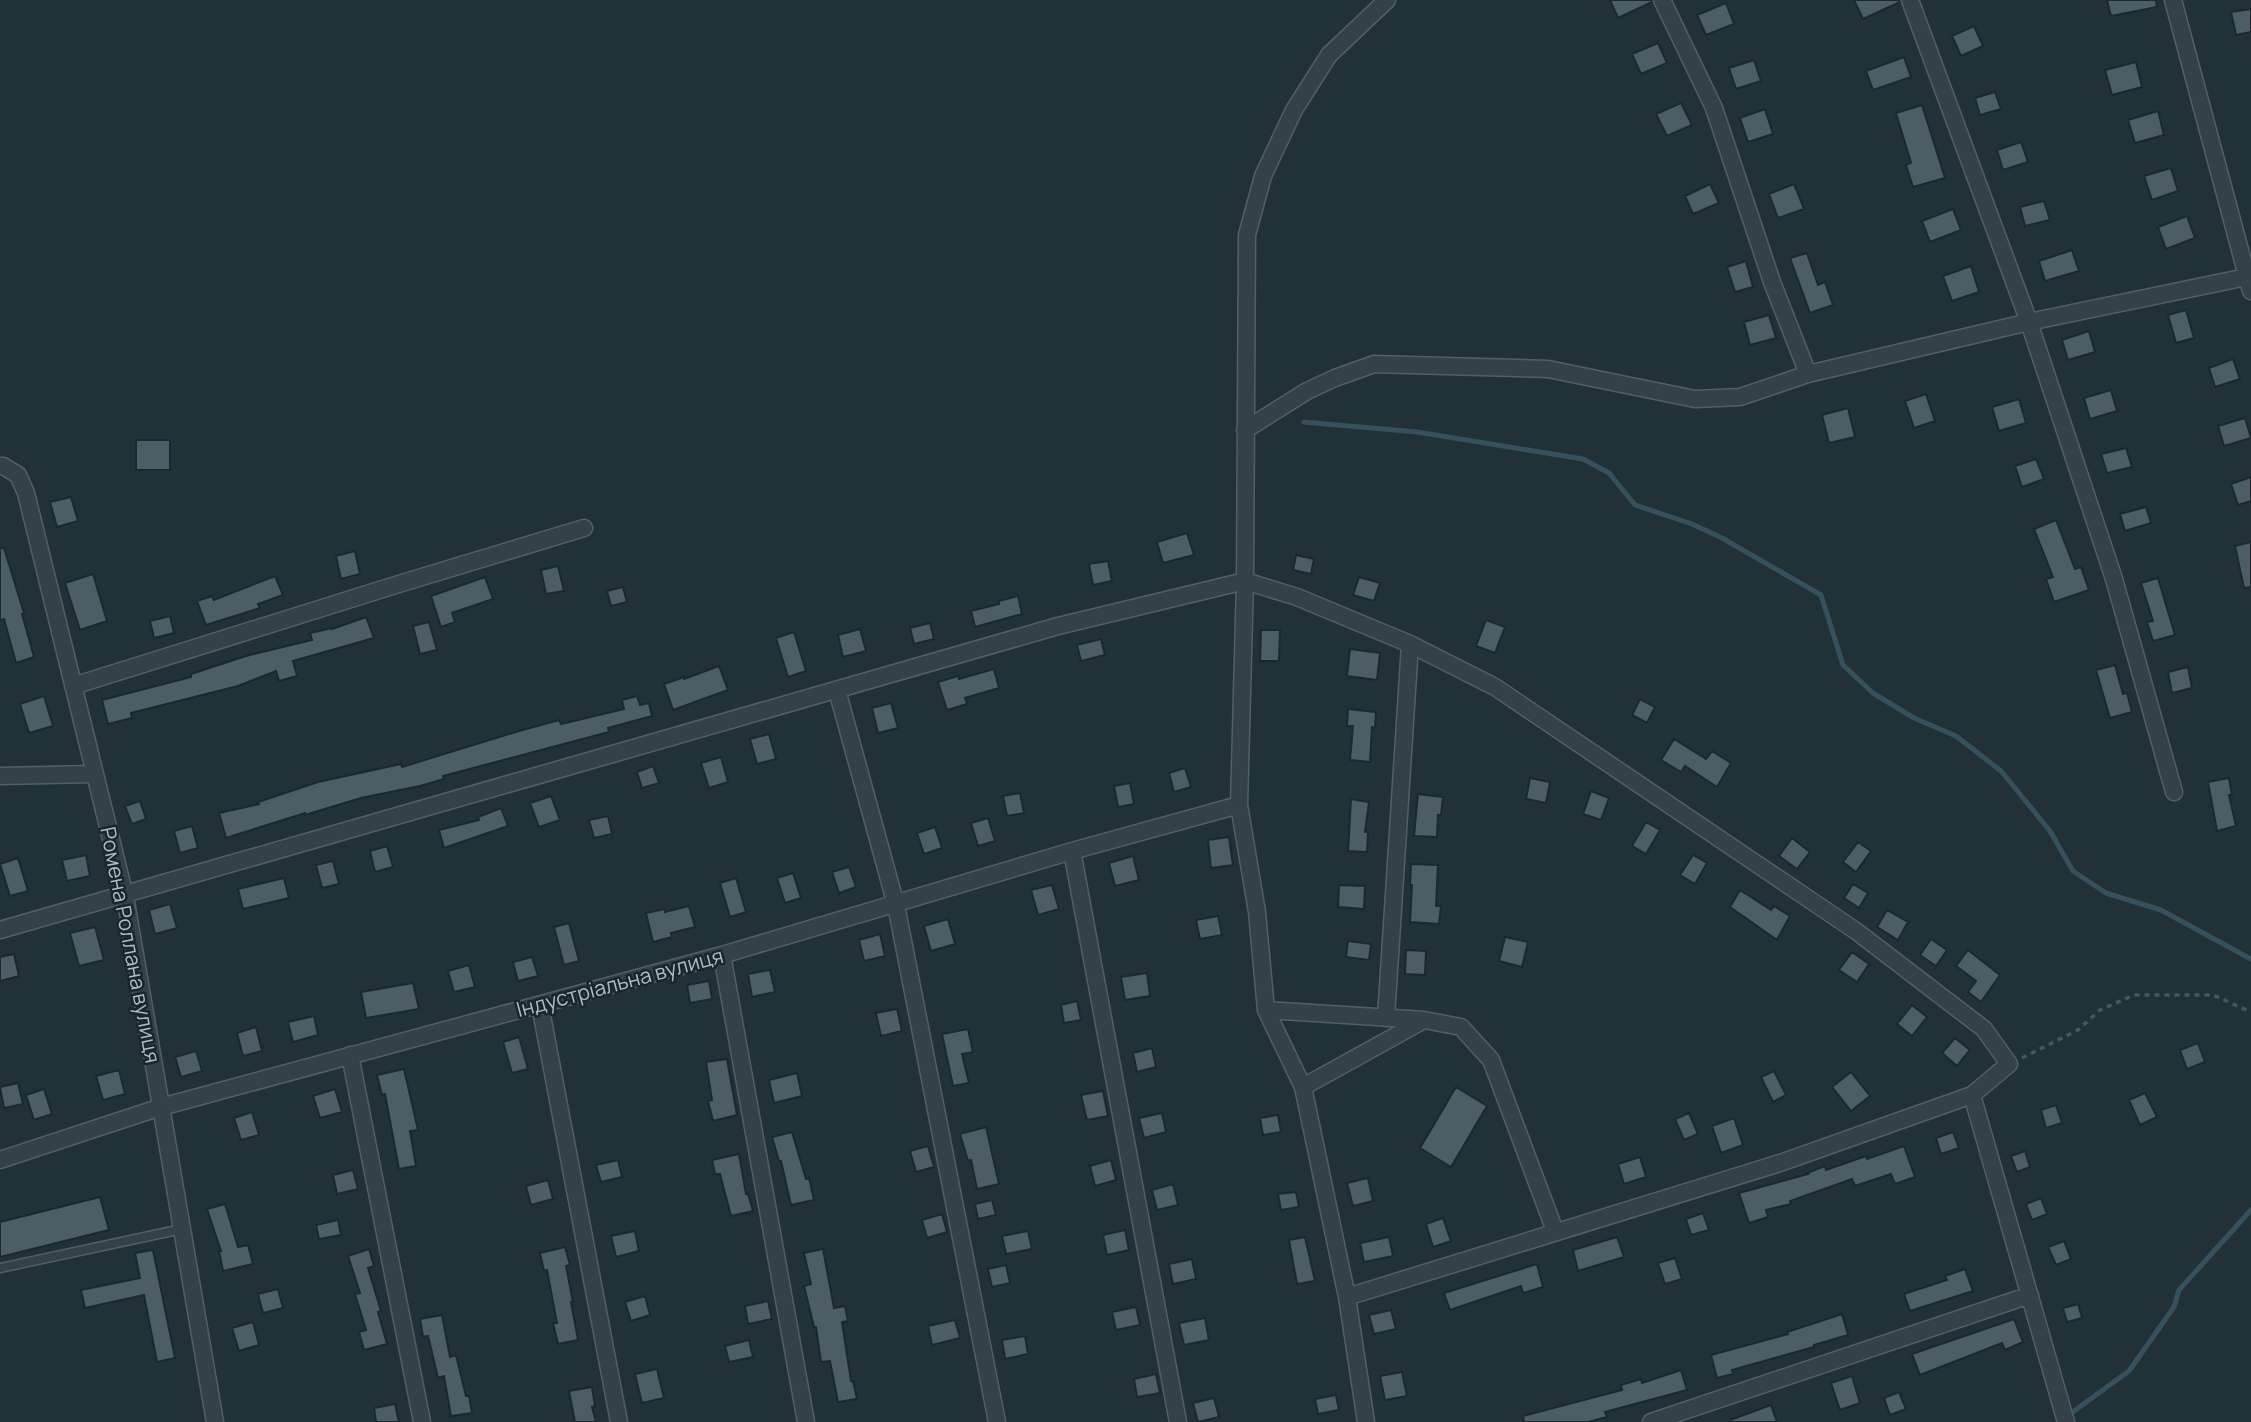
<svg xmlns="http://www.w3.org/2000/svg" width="2251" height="1422" font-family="Manrope,sans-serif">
  <rect width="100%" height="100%" fill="#223037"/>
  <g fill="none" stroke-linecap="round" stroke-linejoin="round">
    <!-- stream -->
    <path stroke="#36505e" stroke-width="5" d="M 1304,422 L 1417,432 L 1583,459 L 1609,473 L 1635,505 L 1692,524 L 1722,538 L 1821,595 L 1843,665 L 1873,693 L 1914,718 L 1956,736 L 2001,771 L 2050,831 L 2073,871 L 2106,893 L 2161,910 L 2251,959
      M 2074,1411 L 2129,1371 L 2174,1307 L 2179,1290 L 2251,1210"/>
  </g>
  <!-- building -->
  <path fill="#4d5d66" stroke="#1c282e" stroke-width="2" d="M 1610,0 L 1652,0 L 1652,2 L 1618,18 Z
    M 1854,0 L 1900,0 L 1900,2 L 1863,19 Z
    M 2107,0 L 2156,0 L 2157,7 L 2111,16 Z
    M 1726,3 L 1734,24 L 1706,35 L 1697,15 Z
    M 2251,9 L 2251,32 L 2236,35 L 2231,12 Z
    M 1974,26 L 1983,46 L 1961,56 L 1952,36 Z
    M 1658,43 L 1667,63 L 1641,74 L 1632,54 Z
    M 1904,57 L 1911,77 L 1873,90 L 1866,71 Z
    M 1754,60 L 1761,81 L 1736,89 L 1729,68 Z
    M 2136,62 L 2142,87 L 2112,95 L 2105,70 Z
    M 1995,92 L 2001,109 L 1980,115 L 1975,98 Z
    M 1681,103 L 1692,125 L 1667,136 L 1656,114 Z
    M 1922,105 L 1945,178 L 1913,187 L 1906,165 L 1911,163 L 1896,113 Z
    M 1765,109 L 1773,134 L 1748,142 L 1740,118 Z
    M 2158,111 L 2164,135 L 2135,143 L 2128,120 Z
    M 2021,142 L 2028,162 L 2003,170 L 1997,150 Z
    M 2171,168 L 2178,191 L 2152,200 L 2144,176 Z
    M 1710,184 L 1719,203 L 1693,214 L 1685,196 Z
    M 1794,184 L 1804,209 L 1778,218 L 1769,194 Z
    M 2044,201 L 2050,220 L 2025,226 L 2020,207 Z
    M 1953,209 L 1961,230 L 1930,242 L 1922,221 Z
    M 2187,216 L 2195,238 L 2166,249 L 2158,227 Z
    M 2072,250 L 2079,271 L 2045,281 L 2039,261 Z
    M 1807,253 L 1818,285 L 1825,282 L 1833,305 L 1810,313 L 1790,258 Z
    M 1746,261 L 1753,287 L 1735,292 L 1727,267 Z
    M 1971,266 L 1979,292 L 1952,301 L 1943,276 Z
    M 2186,310 L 2194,338 L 2176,343 L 2168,315 Z
    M 1769,315 L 1776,338 L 1750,345 L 1744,322 Z
    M 2089,331 L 2095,352 L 2068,360 L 2062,340 Z
    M 2233,359 L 2240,379 L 2215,387 L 2209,368 Z
    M 2111,390 L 2117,411 L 2090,419 L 2084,398 Z
    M 1926,394 L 1935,421 L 1914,428 L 1905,401 Z
    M 2019,399 L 2026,423 L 1999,431 L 1992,407 Z
    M 1848,408 L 1855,437 L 1829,443 L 1822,415 Z
    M 2245,418 L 2251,438 L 2224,446 L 2218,426 Z
    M 136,440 L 170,440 L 170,470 L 136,470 Z
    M 2126,448 L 2132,467 L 2107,473 L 2101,454 Z
    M 2036,459 L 2044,479 L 2022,487 L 2015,466 Z
    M 2251,477 L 2251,501 L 2238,505 L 2231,484 Z
    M 71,497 L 78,521 L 57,527 L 50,502 Z
    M 2146,507 L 2151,523 L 2125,531 L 2120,514 Z
    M 2056,520 L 2075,569 L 2081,567 L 2089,590 L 2054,602 L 2046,579 L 2053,577 L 2034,529 Z
    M 1187,533 L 1194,555 L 1163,563 L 1157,542 Z
    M 2251,542 L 2251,587 L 2244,588 L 2235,546 Z
    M 0,548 L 4,548 L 24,613 L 22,614 L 34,657 L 16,663 L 4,619 L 0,620 Z
    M 355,551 L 360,574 L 341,579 L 336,556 Z
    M 1296,555 L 1314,559 L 1311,574 L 1293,570 Z
    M 1108,561 L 1112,581 L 1093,585 L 1089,564 Z
    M 558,566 L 564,591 L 546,594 L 541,570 Z
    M 93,574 L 107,621 L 80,630 L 65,583 Z
    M 275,576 L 283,595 L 258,604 L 260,608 L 206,625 L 197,601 L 212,596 L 214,600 Z
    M 485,577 L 493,599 L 452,613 L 455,622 L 441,627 L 431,596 Z
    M 1359,577 L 1380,583 L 1374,601 L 1353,595 Z
    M 2158,578 L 2175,635 L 2153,641 L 2147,622 L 2153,621 L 2141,583 Z
    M 623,587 L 627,602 L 611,606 L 607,591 Z
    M 1018,596 L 1022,614 L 975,627 L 971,611 L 999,604 L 999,601 Z
    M 170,616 L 174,633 L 154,638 L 150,621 Z
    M 366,617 L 374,638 L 293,661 L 297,676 L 279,681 L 276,671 L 238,686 L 131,713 L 132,718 L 108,724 L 102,700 L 191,677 L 191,674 L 246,656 L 312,640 L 310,633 L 332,628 L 332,629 Z
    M 1486,620 L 1505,627 L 1495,653 L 1476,646 Z
    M 429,622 L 437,650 L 420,654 L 413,626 Z
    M 930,623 L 934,639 L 914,644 L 910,628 Z
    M 860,629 L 866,651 L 843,657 L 838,635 Z
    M 1261,630 L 1280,630 L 1279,661 L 1260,661 Z
    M 794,632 L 806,671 L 788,677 L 776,638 Z
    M 1101,639 L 1105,655 L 1081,661 L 1077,645 Z
    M 1350,649 L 1380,653 L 1377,680 L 1347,676 Z
    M 2115,665 L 2123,694 L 2127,693 L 2132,712 L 2110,718 L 2096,670 Z
    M 719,666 L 728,690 L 673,710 L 664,684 L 684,677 L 684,679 Z
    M 2188,667 L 2192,688 L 2172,693 L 2168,672 Z
    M 994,669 L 999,688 L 965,698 L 967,704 L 947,710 L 938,682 L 958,676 L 959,679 Z
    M 44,696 L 53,726 L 29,733 L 20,704 Z
    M 637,696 L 640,705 L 649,703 L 652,716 L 608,728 L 609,732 L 443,776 L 444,779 L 420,786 L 361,798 L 305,815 L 305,813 L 226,838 L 219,813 L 259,804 L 258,802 L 318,782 L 401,764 L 402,767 L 519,731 L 559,720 L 561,724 L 624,709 L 622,700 Z
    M 1640,699 L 1655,707 L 1647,723 L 1632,715 Z
    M 891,703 L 898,728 L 878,733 L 872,708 Z
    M 1348,709 L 1376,712 L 1375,728 L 1372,727 L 1370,762 L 1350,760 L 1353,726 L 1347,726 Z
    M 769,734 L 776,759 L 757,764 L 750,739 Z
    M 1674,739 L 1706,759 L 1712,751 L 1731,763 L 1717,787 L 1685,766 L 1681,772 L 1661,760 Z
    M 721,757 L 728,782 L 709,788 L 701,763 Z
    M 653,766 L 659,783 L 642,788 L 637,772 Z
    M 1185,768 L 1191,787 L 1174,792 L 1169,773 Z
    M 1530,778 L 1550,782 L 1546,803 L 1526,799 Z
    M 2229,778 L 2232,795 L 2229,795 L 2236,826 L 2217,831 L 2208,782 Z
    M 1130,783 L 1134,804 L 1118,807 L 1114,786 Z
    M 1591,791 L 1609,798 L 1601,820 L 1583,814 Z
    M 1020,793 L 1024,813 L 1007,816 L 1003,796 Z
    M 1418,794 L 1443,797 L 1441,815 L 1438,815 L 1437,837 L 1414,836 Z
    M 551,796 L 560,820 L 539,827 L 530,803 Z
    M 1351,799 L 1369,802 L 1365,832 L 1368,832 L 1367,852 L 1348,851 Z
    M 140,801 L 146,819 L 132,824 L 125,806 Z
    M 501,808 L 508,826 L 444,848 L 439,830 L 479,820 L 478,817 Z
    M 608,816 L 612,834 L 594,838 L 589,820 Z
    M 988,818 L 995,841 L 978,846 L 971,823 Z
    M 1646,822 L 1660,830 L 1646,854 L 1632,846 Z
    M 192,826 L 198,848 L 180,853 L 174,831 Z
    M 935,827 L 942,848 L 924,854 L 917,833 Z
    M 1229,837 L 1233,865 L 1211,868 L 1208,840 Z
    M 1792,838 L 1810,852 L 1797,869 L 1779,856 Z
    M 1858,842 L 1871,851 L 1856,872 L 1843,862 Z
    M 387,846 L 393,867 L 375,872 L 370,851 Z
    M 86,855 L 90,876 L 67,881 L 62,860 Z
    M 1693,855 L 1707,863 L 1695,884 L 1680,875 Z
    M 1133,856 L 1139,880 L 1115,886 L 1109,863 Z
    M 18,858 L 28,891 L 10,896 L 0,864 Z
    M 333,861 L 339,884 L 322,888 L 316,865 Z
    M 1411,864 L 1438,865 L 1436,906 L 1441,906 L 1439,924 L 1410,922 L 1412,885 L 1410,885 Z
    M 849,867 L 856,887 L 839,893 L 832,872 Z
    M 793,873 L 801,898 L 785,903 L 777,878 Z
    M 284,878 L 289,898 L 243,909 L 238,889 Z
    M 736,878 L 746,912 L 730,917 L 720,883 Z
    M 1853,884 L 1868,893 L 1859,908 L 1844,898 Z
    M 1052,885 L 1059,909 L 1038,915 L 1031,890 Z
    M 1339,885 L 1365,886 L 1364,909 L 1338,907 Z
    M 1740,890 L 1771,910 L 1774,906 L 1790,916 L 1777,940 L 1730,907 Z
    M 170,904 L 177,928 L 155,934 L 149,910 Z
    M 689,906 L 695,927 L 671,933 L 672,937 L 653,942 L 646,913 L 665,909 L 665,912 Z
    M 1887,910 L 1908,922 L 1898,940 L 1877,927 Z
    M 1218,916 L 1222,935 L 1200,939 L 1196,920 Z
    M 948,919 L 955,944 L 931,951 L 924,926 Z
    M 569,923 L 579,961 L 564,965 L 554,927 Z
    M 95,927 L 104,960 L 79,966 L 70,933 Z
    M 880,934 L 885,956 L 864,961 L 859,940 Z
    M 1505,937 L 1528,942 L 1522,967 L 1499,961 Z
    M 1931,939 L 1947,950 L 1936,966 L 1920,955 Z
    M 1348,941 L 1371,944 L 1369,960 L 1346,957 Z
    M 1406,950 L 1426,951 L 1425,975 L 1405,974 Z
    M 1968,950 L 2000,975 L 1981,1002 L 1968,992 L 1976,981 L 1956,966 Z
    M 1852,952 L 1869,964 L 1857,982 L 1839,970 Z
    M 14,954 L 19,976 L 0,981 L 0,957 Z
    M 532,957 L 538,976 L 518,981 L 513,962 Z
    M 469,965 L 475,987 L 454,992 L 448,971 Z
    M 770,970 L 775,992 L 752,997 L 748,974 Z
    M 1147,973 L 1150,996 L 1125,1000 L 1121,977 Z
    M 709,981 L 712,999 L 690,1003 L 687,985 Z
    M 413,983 L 419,1009 L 366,1018 L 361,992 Z
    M 1077,1001 L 1081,1020 L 1064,1023 L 1061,1005 Z
    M 1912,1005 L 1927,1017 L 1912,1036 L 1897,1024 Z
    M 897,1009 L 902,1031 L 881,1036 L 876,1013 Z
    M 314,1016 L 318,1035 L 293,1042 L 288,1022 Z
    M 256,1027 L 262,1051 L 243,1056 L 237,1033 Z
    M 968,1029 L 973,1052 L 962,1054 L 969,1083 L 953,1086 L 942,1034 Z
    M 519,1037 L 528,1069 L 512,1073 L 503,1042 Z
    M 1955,1038 L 1970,1050 L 1957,1066 L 1942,1053 Z
    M 2198,1043 L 2205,1062 L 2187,1069 L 2180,1050 Z
    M 1152,1048 L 1156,1067 L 1137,1072 L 1133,1053 Z
    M 196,1051 L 202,1071 L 181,1077 L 175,1057 Z
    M 727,1059 L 737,1115 L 713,1121 L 708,1101 L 712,1100 L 706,1062 Z
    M 404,1069 L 418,1130 L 410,1131 L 416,1166 L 399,1169 L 385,1094 L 382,1095 L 377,1075 Z
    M 119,1070 L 125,1094 L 103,1100 L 96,1076 Z
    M 1774,1071 L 1786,1095 L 1773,1102 L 1761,1077 Z
    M 1851,1072 L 1870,1096 L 1851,1111 L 1832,1087 Z
    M 797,1073 L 802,1096 L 774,1103 L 769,1080 Z
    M 18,1083 L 23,1104 L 4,1108 L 0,1087 Z
    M 1456,1087 L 1487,1106 L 1451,1167 L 1420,1148 Z
    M 44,1089 L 52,1114 L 34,1120 L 26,1095 Z
    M 335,1089 L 342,1112 L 320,1118 L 313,1096 Z
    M 1103,1091 L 1108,1116 L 1087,1120 L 1081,1095 Z
    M 2145,1093 L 2157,1117 L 2140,1125 L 2129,1100 Z
    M 2056,1105 L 2062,1123 L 2046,1128 L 2041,1110 Z
    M 252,1112 L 259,1135 L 241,1140 L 234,1118 Z
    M 1162,1113 L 1166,1132 L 1144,1138 L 1139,1118 Z
    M 1689,1113 L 1698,1134 L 1684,1140 L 1675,1119 Z
    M 1278,1115 L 1281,1132 L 1263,1135 L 1260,1118 Z
    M 1734,1118 L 1743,1145 L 1721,1153 L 1712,1126 Z
    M 986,1127 L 999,1184 L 977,1189 L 971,1160 L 968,1161 L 960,1134 Z
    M 792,1132 L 806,1179 L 809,1178 L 814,1200 L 791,1205 L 781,1161 L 779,1161 L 772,1137 Z
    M 1953,1132 L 1959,1148 L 1941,1154 L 1936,1138 Z
    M 928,1146 L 934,1167 L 916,1172 L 910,1151 Z
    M 1904,1146 L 1915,1177 L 1895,1184 L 1891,1174 L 1855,1186 L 1852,1179 L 1790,1201 L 1791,1204 L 1766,1210 L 1768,1217 L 1749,1223 L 1739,1193 L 1808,1174 L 1807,1173 L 1825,1166 L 1826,1170 L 1866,1156 L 1867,1159 Z
    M 2025,1151 L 2030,1167 L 2017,1172 L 2011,1156 Z
    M 739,1154 L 746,1194 L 748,1194 L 753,1211 L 731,1216 L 720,1174 L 715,1174 L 712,1160 Z
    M 1640,1157 L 1646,1177 L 1624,1184 L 1618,1164 Z
    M 618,1160 L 622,1177 L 601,1182 L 596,1165 Z
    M 1111,1160 L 1116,1180 L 1095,1186 L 1090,1166 Z
    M 353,1170 L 358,1189 L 337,1194 L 333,1175 Z
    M 1368,1178 L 1373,1201 L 1353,1206 L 1347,1183 Z
    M 548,1180 L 553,1199 L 531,1205 L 526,1186 Z
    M 1173,1184 L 1178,1205 L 1157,1210 L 1152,1190 Z
    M 1296,1192 L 1299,1207 L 1281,1210 L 1278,1194 Z
    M 100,1197 L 109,1230 L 0,1257 L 0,1222 Z
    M 2041,1198 L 2047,1214 L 2032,1220 L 2026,1204 Z
    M 992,1200 L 996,1215 L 978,1219 L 975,1204 Z
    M 225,1204 L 238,1247 L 248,1245 L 253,1264 L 223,1271 L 219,1251 L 221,1251 L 207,1209 Z
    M 1703,1213 L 1709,1230 L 1691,1235 L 1686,1219 Z
    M 942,1214 L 947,1232 L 927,1238 L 922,1220 Z
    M 1443,1218 L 1451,1241 L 1433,1247 L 1426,1224 Z
    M 338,1220 L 341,1235 L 319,1239 L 316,1225 Z
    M 1125,1230 L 1129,1250 L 1107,1255 L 1103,1235 Z
    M 635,1231 L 639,1251 L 616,1257 L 611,1236 Z
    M 1028,1231 L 1032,1249 L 1006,1254 L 1002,1236 Z
    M 1305,1237 L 1315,1281 L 1297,1284 L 1289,1240 Z
    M 1389,1237 L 1393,1256 L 1364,1262 L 1360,1243 Z
    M 1617,1237 L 1624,1257 L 1578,1271 L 1573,1250 Z
    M 2064,1241 L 2071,1259 L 2056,1265 L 2048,1247 Z
    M 565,1247 L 570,1265 L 566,1266 L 573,1302 L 571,1302 L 578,1340 L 558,1344 L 553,1323 L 557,1323 L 547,1270 L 544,1271 L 540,1253 Z
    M 369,1249 L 374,1266 L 368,1268 L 381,1311 L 378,1312 L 387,1344 L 364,1350 L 359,1332 L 366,1330 L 355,1294 L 360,1293 L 348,1256 Z
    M 823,1249 L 834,1308 L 845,1306 L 848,1321 L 842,1322 L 851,1381 L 853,1381 L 857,1399 L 838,1402 L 830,1361 L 821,1362 L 816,1327 L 814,1327 L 804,1286 L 811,1284 L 804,1253 Z
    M 153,1250 L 175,1358 L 157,1362 L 144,1295 L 85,1308 L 81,1290 L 140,1278 L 135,1253 Z
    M 1675,1258 L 1682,1279 L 1665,1284 L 1658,1263 Z
    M 1192,1259 L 1196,1279 L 1173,1284 L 1169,1264 Z
    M 1537,1264 L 1543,1287 L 1523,1293 L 1521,1286 L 1450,1310 L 1444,1293 Z
    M 1006,1265 L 1010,1283 L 992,1287 L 988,1269 Z
    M 1965,1269 L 1973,1291 L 1910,1311 L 1904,1294 L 1947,1280 L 1945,1276 Z
    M 278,1289 L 283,1308 L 263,1313 L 258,1294 Z
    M 645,1296 L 650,1315 L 631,1321 L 625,1302 Z
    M 768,1301 L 772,1319 L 748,1324 L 745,1306 Z
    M 2078,1304 L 2082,1318 L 2067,1322 L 2063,1308 Z
    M 1136,1307 L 1140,1325 L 1116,1330 L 1112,1312 Z
    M 1391,1310 L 1396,1329 L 1374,1334 L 1369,1315 Z
    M 1842,1314 L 1848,1335 L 1814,1345 L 1814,1347 L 1732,1370 L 1733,1374 L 1717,1378 L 1711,1355 L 1788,1334 L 1787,1332 Z
    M 442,1315 L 450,1357 L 456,1355 L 466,1396 L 469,1396 L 472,1413 L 451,1416 L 444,1376 L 438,1378 L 428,1336 L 423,1337 L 420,1319 Z
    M 1205,1318 L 1209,1340 L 1184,1345 L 1179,1323 Z
    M 2014,1319 L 2023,1342 L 2005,1350 L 2002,1343 L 1920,1375 L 1912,1354 Z
    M 955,1320 L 960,1338 L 932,1345 L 928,1326 Z
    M 253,1322 L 259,1345 L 239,1351 L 232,1328 Z
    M 1025,1336 L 1028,1354 L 1005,1359 L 1002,1340 Z
    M 749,1340 L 753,1357 L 729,1362 L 725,1346 Z
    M 657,1369 L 664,1398 L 642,1403 L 635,1374 Z
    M 1681,1370 L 1687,1390 L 1605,1412 L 1607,1417 L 1588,1422 L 1524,1422 L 1523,1416 L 1622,1390 L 1621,1385 L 1641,1379 L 1642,1383 Z
    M 1402,1372 L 1407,1396 L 1385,1400 L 1380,1376 Z
    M 1156,1374 L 1160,1393 L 1137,1397 L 1134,1379 Z
    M 1852,1376 L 1860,1403 L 1840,1410 L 1831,1383 Z
    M 592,1387 L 595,1406 L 592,1407 L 596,1422 L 575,1422 L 569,1391 Z
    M 1899,1392 L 1906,1409 L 1890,1415 L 1884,1398 Z
    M 1336,1395 L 1339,1410 L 1318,1414 L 1315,1399 Z
    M 1214,1398 L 1219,1417 L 1198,1422 L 1193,1403 Z
    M 395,1404 L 399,1422 L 376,1422 L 374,1408 Z
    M 1771,1405 L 1777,1422 L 1730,1422 L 1730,1420 Z"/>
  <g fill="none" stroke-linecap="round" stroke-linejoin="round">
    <!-- service casing -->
    <g stroke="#535f65" stroke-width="11">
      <path id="service" d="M 0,1268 L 182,1229"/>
    </g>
    <!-- minor casing -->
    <g stroke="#535f65" stroke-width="19">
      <path id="minor" d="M 1662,0 L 1714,108 L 1772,282 L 1808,374
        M 1910,0 L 2029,322 L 2114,579 L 2174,792
        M 2173,0 L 2251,291
        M 1245,430 L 1307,391 L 1335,378 L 1374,364 L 1548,369 L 1695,399 L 1740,397 L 1808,374 L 2029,322 L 2251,276
        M 0,466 L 3,466 L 18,475 L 26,493 L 125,896 L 215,1422
        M 73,686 L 402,583 L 584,528
        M 837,690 L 896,905 L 997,1422
        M 0,776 L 94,774
        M 1072,851 L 1178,1422
        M 0,930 L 1058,626 L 1245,581 L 1297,597 L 1410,644 L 1495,687 L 1856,931 L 1984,1029 L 2009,1064 L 1972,1095 L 1780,1163 L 1347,1297
        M 722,955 L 806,1422
        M 540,1005 L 619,1422
        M 1266,1010 L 1424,1020 L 1461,1027 L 1491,1060 L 1555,1231
        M 1386,1018 L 1410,644
        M 350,1055 L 422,1422
        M 1303,1087 L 1424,1020
        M 1972,1095 L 2066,1422
        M 0,1160 L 161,1107 L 722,955 L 1072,851 L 1239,805
        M 1366,1422 L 1347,1297 L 1303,1087 L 1266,1010 L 1257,912 L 1239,805 L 1245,581 L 1247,235 L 1263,176 L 1294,110 L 1329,55 L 1387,0
        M 1651,1422 L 2030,1295"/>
    </g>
    <!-- path -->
    <path stroke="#455a57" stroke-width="3.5" stroke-dasharray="5 5" stroke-linecap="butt" d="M 2022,1058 L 2078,1030 L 2100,1010 L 2134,995 L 2213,995 L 2251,1012"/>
    <!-- service -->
    <use href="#service" stroke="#354148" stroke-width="8"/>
    <!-- minor -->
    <use href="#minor" stroke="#354148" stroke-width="16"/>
  </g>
  <g text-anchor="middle" stroke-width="5" stroke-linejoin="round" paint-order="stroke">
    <!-- street labels -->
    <g font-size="21" fill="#b0bcc4" stroke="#1a262c">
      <text transform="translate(130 945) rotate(79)" y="7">Ромена Роллана вулиця</text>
      <text transform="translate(620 983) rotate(-15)" y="7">Індустріальна вулиця</text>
    </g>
  </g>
</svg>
